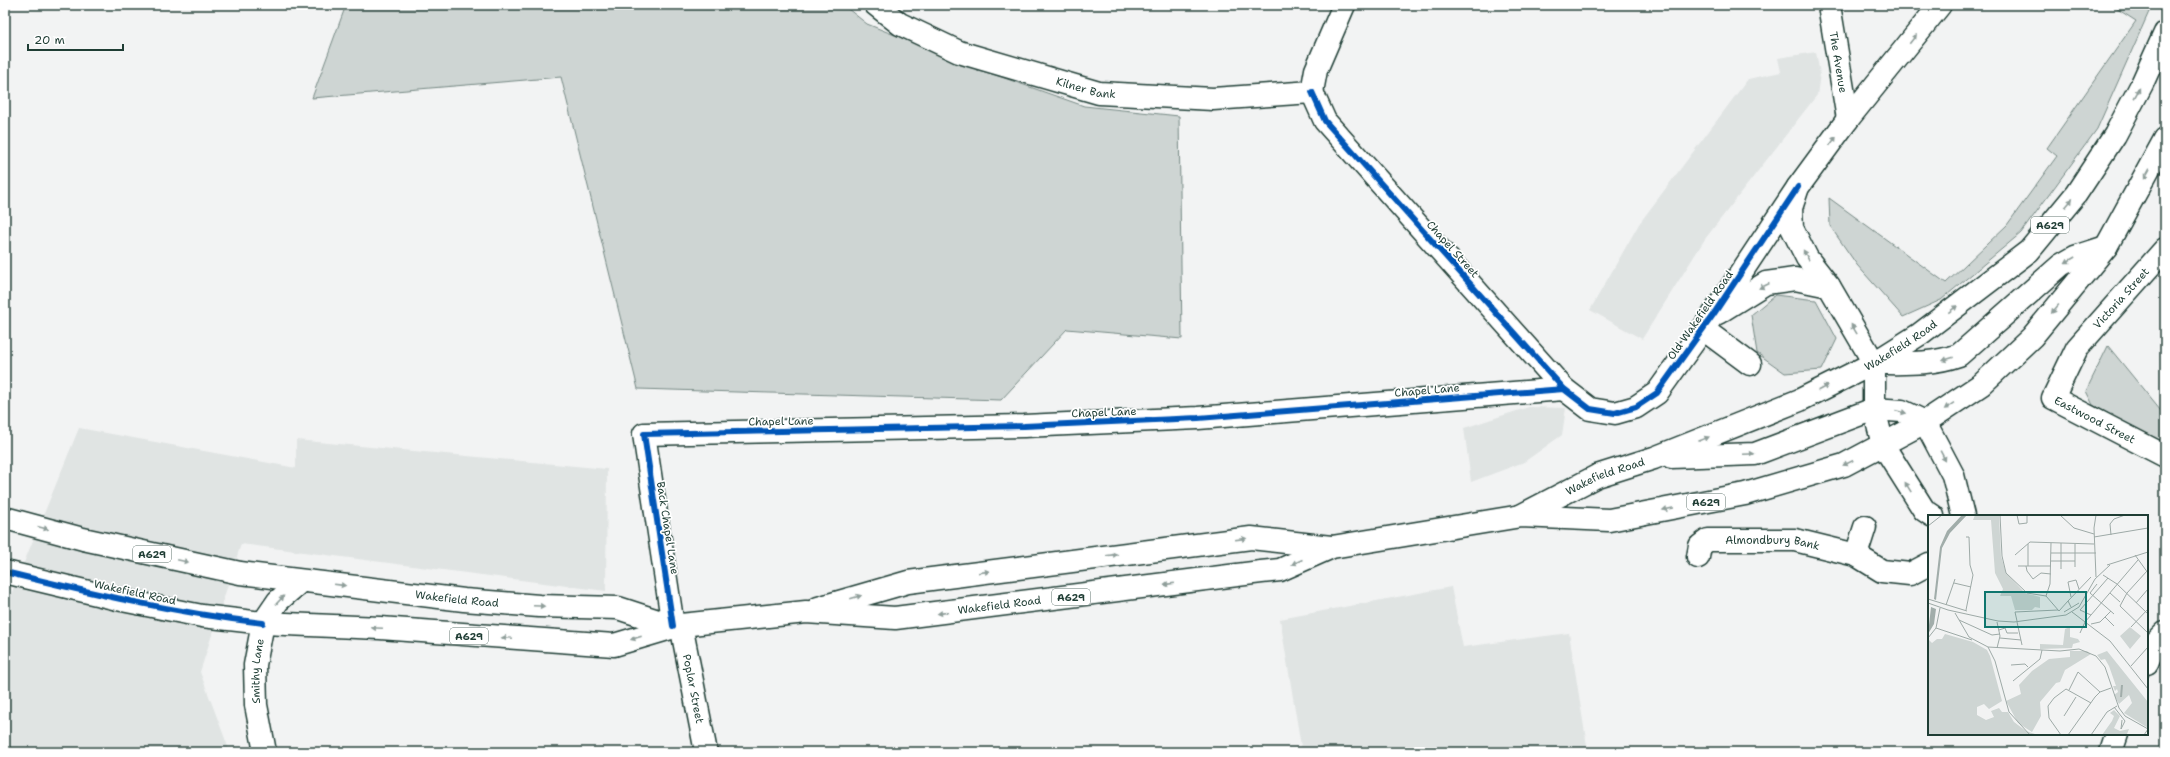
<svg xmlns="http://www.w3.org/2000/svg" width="2170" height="757" font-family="'Shantell Sans',sans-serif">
  <rect width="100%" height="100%" fill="#f2f3f3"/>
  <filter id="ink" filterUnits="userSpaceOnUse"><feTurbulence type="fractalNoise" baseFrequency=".025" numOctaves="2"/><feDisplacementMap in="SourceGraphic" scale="8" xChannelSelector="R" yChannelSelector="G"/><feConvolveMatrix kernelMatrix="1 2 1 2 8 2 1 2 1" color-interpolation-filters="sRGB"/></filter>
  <g filter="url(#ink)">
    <!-- built -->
    <path fill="#e0e4e3" d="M 1816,52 L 1820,74 L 1817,95 L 1705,239 L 1642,339 L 1590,310 L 1639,224 L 1748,79 L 1781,72 L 1778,58 Z
      M 1529,407 L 1566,408 L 1562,435 L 1524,462 L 1471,482 L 1464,428 Z
      M 79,428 L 296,468 L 296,440 L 607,469 L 606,591 L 241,544 L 200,672 L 230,752 L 5,752 L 5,609 Z
      M 1451,587 L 1463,647 L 1569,633 L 1588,752 L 1302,752 L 1280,619 Z"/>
    <!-- green -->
    <path fill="#ced5d3" stroke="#768984" d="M 346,5 L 843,5 L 867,24 L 990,73 L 1084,106 L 1179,116 L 1182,339 L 1067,329 L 1001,400 L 638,389 L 561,77 L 312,98 Z
      M 2111,5 L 2152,5 L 2097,129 L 2021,233 L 1941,300 L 1903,317 L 1857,265 L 1830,226 L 1829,198 L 1946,283 L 2007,225 L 2057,156 L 2047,148 L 2136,21 Z
      M 1775,295 L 1816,300 L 1837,339 L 1822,370 L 1785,373 L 1757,353 L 1751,315 Z
      M 2108,346 L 2165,416 L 2165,445 L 2093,405 L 2086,391 Z"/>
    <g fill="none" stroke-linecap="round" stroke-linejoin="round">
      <!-- minor casing -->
      <g stroke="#1f3d34" stroke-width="25">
        <g id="minor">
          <path id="s1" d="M 876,5 L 900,24 L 959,52 L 1099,93 L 1213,99 L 1312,92"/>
          <path id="s2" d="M 1829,5 L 1848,119"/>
          <path d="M 1312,92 L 1325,121 L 1564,389 L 1590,409 L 1615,413 L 1636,407 L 1657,393 L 1713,315 L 1798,187"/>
          <path d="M 1312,92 L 1316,70 L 1344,5"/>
          <path id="s3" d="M 2165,249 L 2077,348 L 2053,398 L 2165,456"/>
          <path d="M 1718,313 L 1766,283 L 1795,279 L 1829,286"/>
          <path d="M 1703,329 L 1750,364"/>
          <path d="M 1925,422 L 1953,475 L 1963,516"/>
          <path d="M 1933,516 L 1924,510 L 1883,445 L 1874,409 L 1874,363 L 1829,286 L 1807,258 L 1792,228 L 1791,208 L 1798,187 L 1848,119 L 1940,5"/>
          <path d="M 1856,555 L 1865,527"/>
          <path id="s4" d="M 1698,557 L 1700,546 L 1708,540 L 1795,540 L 1856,555 L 1882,571 L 1910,574 L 1929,564"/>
          <path id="s5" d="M 681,625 L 706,752"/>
          <path d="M 673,626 L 644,434 L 1024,426 L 1198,418 L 1564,389"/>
          <path d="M 2147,663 L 2156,642 L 2165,633"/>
          <path id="s6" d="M 265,752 L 256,705 L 255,665 L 263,623 L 278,601 L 301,581"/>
          <path d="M 2111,752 L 2117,734"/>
        </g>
      </g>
      <!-- highway casing -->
      <g stroke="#1f3d34" stroke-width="25">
        <g id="highway">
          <path d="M 1874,363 C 1904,363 1931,365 1959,355 L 2061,265 L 2075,257 L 2106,247"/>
          <path d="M 1671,457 L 1755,454 L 1874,409 L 1902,411 L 1925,422"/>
          <path id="s7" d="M 1522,515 L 1597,476 L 1654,458 L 1800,400 L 1874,363 L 1920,334 L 2029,251 L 2076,194 L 2115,135 L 2142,84 L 2165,33"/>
          <path id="s8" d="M 5,518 L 83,539 L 240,573 L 464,600 L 539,606 L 618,608 L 673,626"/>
          <path id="s9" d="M 5,572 L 122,600 L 202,616 L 263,623 L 380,628 L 614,645 L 681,625 L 806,612 L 895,618 L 1261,572 L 1280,570 L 1332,547 L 1521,516 L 1609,520 L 1745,494 L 1844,465 L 1925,422 L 1982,384 L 2032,337 L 2106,247 L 2165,139"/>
          <path d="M 818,608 L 908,582 L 1251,538 L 1331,547"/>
        </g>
      </g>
      <!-- minor -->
      <use href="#minor" stroke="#fff" stroke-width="22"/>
      <!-- highway -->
      <use href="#highway" stroke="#fff" stroke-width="22"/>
      <!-- cycleway casing -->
      <g stroke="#fff" stroke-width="8">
        <path id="cycleway" d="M 1312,92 L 1325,121 L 1564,389 L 1590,409 L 1615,413 L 1636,407 L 1657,393 L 1713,315 L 1798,187
          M 5,572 C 91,593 175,613 263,623
          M 673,626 L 644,434 L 1024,426 L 1198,418 L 1564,389"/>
      </g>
      <!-- cycleway -->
      <use href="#cycleway" stroke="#0057b8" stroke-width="6"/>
    </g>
    <!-- one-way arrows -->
    <defs><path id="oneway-solid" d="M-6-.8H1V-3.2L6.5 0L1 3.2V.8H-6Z"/></defs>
    <g fill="#8f9e9a">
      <use href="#oneway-solid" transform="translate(1913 39) rotate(-52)"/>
      <use href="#oneway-solid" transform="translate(2137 93) rotate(-61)"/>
      <use href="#oneway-solid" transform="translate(1833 141) rotate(-54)"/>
      <use href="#oneway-solid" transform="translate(2147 174) rotate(119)"/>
      <use href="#oneway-solid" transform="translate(2069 203) rotate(-50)"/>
      <use href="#oneway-solid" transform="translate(1806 255) rotate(-119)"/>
      <use href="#oneway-solid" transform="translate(2070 260) rotate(150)"/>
      <use href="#oneway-solid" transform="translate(1764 286) rotate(155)"/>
      <use href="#oneway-solid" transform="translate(1953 309) rotate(-38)"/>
      <use href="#oneway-solid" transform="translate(2055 309) rotate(130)"/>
      <use href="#oneway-solid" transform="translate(1854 329) rotate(-121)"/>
      <use href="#oneway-solid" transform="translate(1948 359) rotate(162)"/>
      <use href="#oneway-solid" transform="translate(1823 388) rotate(-27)"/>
      <use href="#oneway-solid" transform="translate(1949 406) rotate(146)"/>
      <use href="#oneway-solid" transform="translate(1901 412) rotate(13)"/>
      <use href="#oneway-solid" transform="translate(1704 439) rotate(-22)"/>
      <use href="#oneway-solid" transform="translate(1749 454) rotate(-3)"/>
      <use href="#oneway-solid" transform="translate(1943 456) rotate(62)"/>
      <use href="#oneway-solid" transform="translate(1848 463) rotate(154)"/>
      <use href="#oneway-solid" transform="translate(1908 487) rotate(-122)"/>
      <use href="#oneway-solid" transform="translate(1668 509) rotate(169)"/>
      <use href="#oneway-solid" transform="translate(43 528) rotate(15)"/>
      <use href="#oneway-solid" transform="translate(1241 539) rotate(-7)"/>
      <use href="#oneway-solid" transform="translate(1112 555) rotate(-7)"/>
      <use href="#oneway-solid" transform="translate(183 561) rotate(12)"/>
      <use href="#oneway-solid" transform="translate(1297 562) rotate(156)"/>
      <use href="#oneway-solid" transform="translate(984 572) rotate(-7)"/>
      <use href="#oneway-solid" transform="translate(1169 584) rotate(173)"/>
      <use href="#oneway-solid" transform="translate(340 585) rotate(7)"/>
      <use href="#oneway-solid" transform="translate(856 597) rotate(-16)"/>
      <use href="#oneway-solid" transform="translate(280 600) rotate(-47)"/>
      <use href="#oneway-solid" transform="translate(539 606) rotate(3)"/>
      <use href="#oneway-solid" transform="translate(943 613) rotate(173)"/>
      <use href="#oneway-solid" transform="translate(377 628) rotate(-177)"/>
      <use href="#oneway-solid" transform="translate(507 638) rotate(-177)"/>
      <use href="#oneway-solid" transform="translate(636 638) rotate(162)"/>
    </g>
  </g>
  <g text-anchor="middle" stroke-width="3.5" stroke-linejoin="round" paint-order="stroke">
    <!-- shield labels -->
    <g fill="#fff" stroke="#627771" stroke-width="1">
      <rect x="2031" y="217" width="38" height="16" rx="3"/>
      <rect x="1687" y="494" width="38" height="16" rx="3"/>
      <rect x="133" y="546" width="38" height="16" rx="3"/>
      <rect x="1052" y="589" width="38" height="16" rx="3"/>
      <rect x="450" y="628" width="38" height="16" rx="3"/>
    </g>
    <g font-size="10" font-weight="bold" fill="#1f3d34">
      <text x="2050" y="229">A629</text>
      <text x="1706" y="506">A629</text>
      <text x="152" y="558">A629</text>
      <text x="1071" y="601">A629</text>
      <text x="469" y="640">A629</text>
    </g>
    <!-- street labels -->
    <g font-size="11" fill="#1f3d34" stroke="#fff">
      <text dy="4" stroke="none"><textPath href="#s2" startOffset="58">The Avenue</textPath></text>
      <text dy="4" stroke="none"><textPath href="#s1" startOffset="228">Kilner Bank</textPath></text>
      <text transform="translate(1453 249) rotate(48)" y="4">Chapel Street</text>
      <text transform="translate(2121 298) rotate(-48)" y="4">Victoria Street</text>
      <text transform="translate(1700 315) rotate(-55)" y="4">Old Wakefield Road</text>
      <text dy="4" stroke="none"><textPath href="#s7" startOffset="416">Wakefield Road</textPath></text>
      <text transform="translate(1427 390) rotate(-5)" y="4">Chapel Lane</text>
      <text transform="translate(1104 412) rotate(-2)" y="4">Chapel Lane</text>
      <text dy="4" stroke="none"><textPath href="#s3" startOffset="235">Eastwood Street</textPath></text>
      <text transform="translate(781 421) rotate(-1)" y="4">Chapel Lane</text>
      <text dy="4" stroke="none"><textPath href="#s7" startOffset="92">Wakefield Road</textPath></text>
      <text transform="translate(668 528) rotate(81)" y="4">Back Chapel Lane</text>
      <text dy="4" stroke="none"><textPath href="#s4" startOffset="86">Almondbury Bank</textPath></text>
      <text transform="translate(135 592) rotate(12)" y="4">Wakefield Road</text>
      <text dy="4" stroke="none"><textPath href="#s8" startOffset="460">Wakefield Road</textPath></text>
      <text dy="4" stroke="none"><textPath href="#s9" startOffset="1005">Wakefield Road</textPath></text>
      <text dy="4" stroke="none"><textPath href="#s6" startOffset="82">Smithy Lane</textPath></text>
      <text dy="4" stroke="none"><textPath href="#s5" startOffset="65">Poplar Street</textPath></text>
    </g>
  </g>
  <!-- overview -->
  <g transform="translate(1928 515)">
    <rect width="220" height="220" fill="#f2f3f3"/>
    <path d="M 47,0 L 71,0 L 73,41 L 78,58 L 97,78 L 112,82 L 112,93 L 107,92 L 104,95 L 87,95 L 83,81 L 72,81 L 75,74 L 67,58 L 63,5 L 45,5 ZM 142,112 L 142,122 L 150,124 L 152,127 L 145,129 L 144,133 L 112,134 L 112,129 L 135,130 L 137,114 ZM 202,112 L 213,121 L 202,134 L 192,121 ZM 17,119 L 45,127 L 59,135 L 62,141 L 74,186 L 61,194 L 56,189 L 49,192 L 49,200 L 58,205 L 66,202 L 63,196 L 71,193 L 74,197 L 80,197 L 86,207 L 98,216 L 110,220 L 0,220 L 0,124 L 4,128 L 9,124 L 14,124 ZM 142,136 L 159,136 L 163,139 L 137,155 L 132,167 L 128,168 L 112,187 L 113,201 L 104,217 L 90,208 L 78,186 L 93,179 L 91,170 L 104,156 L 121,144 L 142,142 ZM 179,136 L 220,187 L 220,213 L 196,198 L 204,188 L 201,180 L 191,189 L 186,180 L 190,177 L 189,174 L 187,176 L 185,171 L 188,171 L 181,151 L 177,144 L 173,145 L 169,140 ZM 186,195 L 192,201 L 186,213 L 192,216 L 201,214 L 199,219 L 202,220 L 174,220 L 184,206 L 186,201 L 182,198 Z" fill="#ced5d3"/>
    <path d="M 34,0 L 39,0 L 22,18 L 14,33 L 8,85 L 6,84 L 12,32 L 19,16 ZM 3,92 L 8,94 L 6,109 L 0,119 Z" fill="#a1adaa"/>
    <path fill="none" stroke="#a1adaa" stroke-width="2" d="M 193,182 L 194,170"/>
    <path fill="none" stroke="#9eaaa7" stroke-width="1" d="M 72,0 L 74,41 L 78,58 L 99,78 L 118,81M 89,0 L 91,9 L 99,8 L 99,0M 132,0 L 146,13 L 166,19M 0,11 L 14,0M 183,20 L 182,9 L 186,4 L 197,0M 166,22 L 220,13M 133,28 L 133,54M 100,29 L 100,51M 123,38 L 168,38M 87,40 L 102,27 L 166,29M 207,40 L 220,58M 123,46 L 147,46M 179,50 L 220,37M 90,51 L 123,51M 98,51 L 99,56 L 105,64 L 113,58 L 123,59M 147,52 L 147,29M 219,56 L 199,78 L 192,91 L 220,118M 175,60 L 189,69 L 220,99M 168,62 L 166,13 L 168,0M 26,68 L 43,72M 169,69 L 162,78 L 186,99M 182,78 L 192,87M 118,81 L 122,69 L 123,28M 118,81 L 131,96 L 140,86M 143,82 L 140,67 L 148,65 L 151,74M 0,84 L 39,96M 0,88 L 20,95 L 70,106 L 86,107 L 138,100 L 151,92 L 167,64 L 182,50M 208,88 L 220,74M 18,90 L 27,64M 143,92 L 140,86 L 163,62M 38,95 L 45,60 L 42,50 L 41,22 L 38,22M 136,97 L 151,88M 144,97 L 182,126 L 220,174M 27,98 L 41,122 L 60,132 L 132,136 L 151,134 L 168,141 L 177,152 L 191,193 L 197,201 L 220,214 L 216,220M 163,100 L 152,95 L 180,63M 177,102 L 186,111M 31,105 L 64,120 L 72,119M 89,106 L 87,97 L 130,95M 89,107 L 94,130M 163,109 L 172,107 L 183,96M 203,112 L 220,94M 8,113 L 44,125M 71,115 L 77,113 L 79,118 L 90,118M 152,118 L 157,107 L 210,45M 0,123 L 8,113 L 12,93M 72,123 L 93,125M 60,132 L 67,146 L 81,197 L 102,220M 69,133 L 72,121 L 69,107M 83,150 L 97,149 L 100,152M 203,151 L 220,132M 85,166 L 112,144 L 114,135M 141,175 L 150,157 L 172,177M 186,192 L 197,206 L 193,214 L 194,205M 136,201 L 148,182M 133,220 L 121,203 L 120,191 L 126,183 L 138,174 L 163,188M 140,220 L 167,182 L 172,177 L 183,173M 163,220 L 179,197 L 189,191"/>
    <path fill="#0f766e" fill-opacity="0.15" stroke="#0f766e" stroke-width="2" d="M 57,77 L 158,77 L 158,112 L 57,112 Z"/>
    <rect width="220" height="220" fill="none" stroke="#1f3d34" stroke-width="2"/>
  </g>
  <!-- margin -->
  <rect width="2170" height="757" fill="none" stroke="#fff" stroke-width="20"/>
  <rect x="10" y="10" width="2150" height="737" fill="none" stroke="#1f3d34" stroke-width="1.5" filter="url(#ink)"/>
  <!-- scale -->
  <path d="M28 44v6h95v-6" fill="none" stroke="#1f3d34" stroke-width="2"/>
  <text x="34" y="44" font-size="12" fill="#1f3d34" stroke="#ffffff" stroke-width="3" paint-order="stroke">20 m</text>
</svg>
